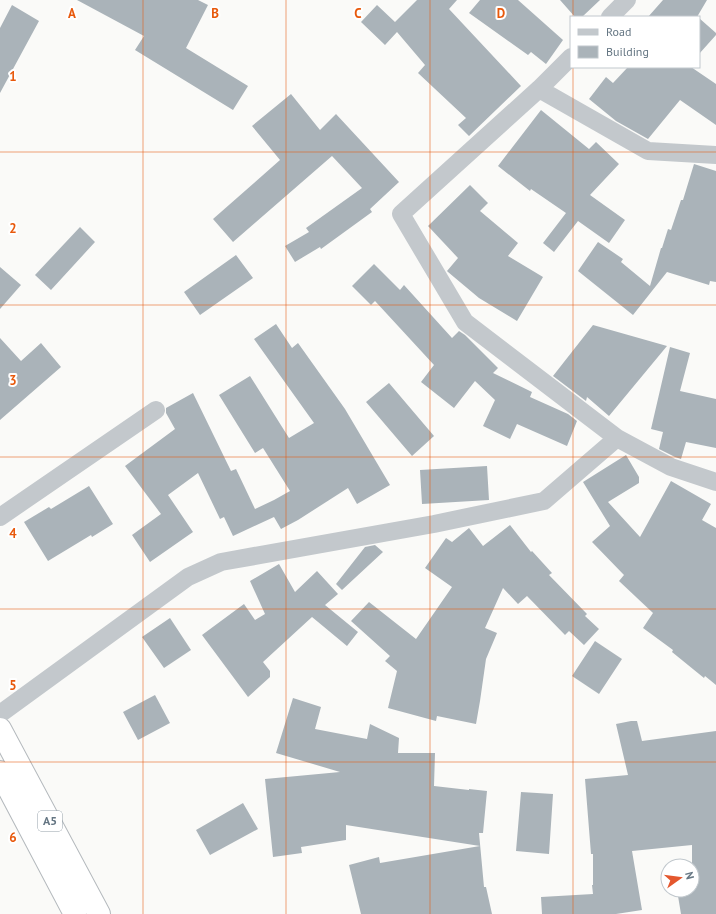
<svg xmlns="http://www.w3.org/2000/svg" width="716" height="914" font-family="'PT Sans',sans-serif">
  <rect width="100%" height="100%" fill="#fafaf8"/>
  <!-- building -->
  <path fill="#aab3b9" d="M 77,0 L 198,0 L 208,5 L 186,48 L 248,86 L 233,110 L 135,50 L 144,36 Z
    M 417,0 L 457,0 L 449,9 L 521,86 L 469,136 L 458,125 L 466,118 L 418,73 L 425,65 L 397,32 L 385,45 L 361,22 L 377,5 L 395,22 Z
    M 480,0 L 518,0 L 563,40 L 546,64 L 531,52 L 528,55 L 469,13 Z
    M 560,0 L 600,0 L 582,17 L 575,17 Z
    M 663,0 L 707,0 L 697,17 L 648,17 Z
    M 12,5 L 39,21 L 0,93 L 0,28 Z
    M 699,18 L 716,33 L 716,35 L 699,54 Z
    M 628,67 L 691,67 L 716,84 L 716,125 L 680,100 L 648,139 L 616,121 L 589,99 L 606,77 L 613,83 Z
    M 291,94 L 320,130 L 336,114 L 399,182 L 370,209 L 372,212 L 321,249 L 320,247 L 295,262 L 285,246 L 309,232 L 306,228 L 362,188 L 332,156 L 233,242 L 213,219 L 280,160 L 252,126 Z
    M 541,110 L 589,149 L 596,142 L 619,164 L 590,195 L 625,220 L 609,243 L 578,221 L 554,252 L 543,243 L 566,213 L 531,189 L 530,191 L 498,166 Z
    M 694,164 L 716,171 L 716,282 L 710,281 L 709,285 L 667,272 L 633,315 L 578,271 L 598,242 L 623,259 L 621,262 L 650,286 L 661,248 L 662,248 L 668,229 L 671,230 L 681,200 L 683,200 Z
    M 470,185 L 488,203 L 480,211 L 518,243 L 508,256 L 543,277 L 517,321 L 479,298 L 448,272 L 447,271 L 458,258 L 428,226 Z
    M 80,227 L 95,242 L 51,290 L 35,275 Z
    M 236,255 L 253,278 L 200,315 L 184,292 Z
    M 374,264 L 400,290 L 404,285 L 452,338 L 459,331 L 465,335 L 498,368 L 493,373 L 532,392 L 530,397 L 568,414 L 577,421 L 567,446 L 517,424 L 510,439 L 483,426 L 495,400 L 475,381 L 454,408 L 421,382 L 434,365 L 375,301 L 371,305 L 352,286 Z
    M 0,267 L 21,285 L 0,309 Z
    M 276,324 L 292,348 L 298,343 L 345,409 L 390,485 L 357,504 L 348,488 L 298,520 L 281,529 L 274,517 L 233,536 L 224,517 L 220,519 L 198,473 L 168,495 L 193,532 L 150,562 L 132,535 L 161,514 L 125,466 L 175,429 L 166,413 L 166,408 L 193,393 L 231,471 L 236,469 L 255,509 L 274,500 L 290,491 L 263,448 L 255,453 L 219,395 L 250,376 L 289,438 L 314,423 L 254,339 Z
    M 593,325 L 667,346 L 609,416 L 587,397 L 586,401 L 553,376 Z
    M 0,338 L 21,361 L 41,343 L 61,367 L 0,420 Z
    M 670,347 L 690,353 L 680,391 L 716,399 L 716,448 L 686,442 L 681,459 L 675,457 L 659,449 L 663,432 L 651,429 Z
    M 389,383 L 434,436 L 412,456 L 366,402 Z
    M 626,455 L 639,477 L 639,483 L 608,502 L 640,537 L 671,481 L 711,504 L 702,520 L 716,528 L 716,685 L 705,676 L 704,678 L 672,652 L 673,650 L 643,628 L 653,613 L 619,581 L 624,575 L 592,542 L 610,526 L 583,482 Z
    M 487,466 L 489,500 L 422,504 L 420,470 Z
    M 89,486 L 113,524 L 92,537 L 91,535 L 48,561 L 24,522 L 49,507 L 51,509 Z
    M 510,525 L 531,552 L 532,551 L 552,573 L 549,575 L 587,614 L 585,616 L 599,629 L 584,645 L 569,631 L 565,635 L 527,596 L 518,604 L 503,588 L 485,628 L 497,633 L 486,659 L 480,701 L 476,724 L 437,716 L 436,721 L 388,708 L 397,671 L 385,661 L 390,656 L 351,621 L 369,602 L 416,639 L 452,587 L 425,568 L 446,538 L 452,542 L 469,528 L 483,546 Z
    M 375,545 L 383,552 L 342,590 L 336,584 L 365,547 Z
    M 279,564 L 295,592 L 317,571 L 338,594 L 325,605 L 358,632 L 347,646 L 312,617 L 263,662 L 270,671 L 270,677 L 248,697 L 202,635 L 244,604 L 255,620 L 265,614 L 250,581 Z
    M 170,618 L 191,650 L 164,668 L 142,637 Z
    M 595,641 L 622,659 L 599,694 L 572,676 Z
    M 155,695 L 170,723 L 138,740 L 123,712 Z
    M 293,698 L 321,707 L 315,729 L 367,739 L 370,724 L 399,738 L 398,753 L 435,753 L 434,786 L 469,790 L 469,789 L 487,791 L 483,833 L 479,833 L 484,887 L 486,887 L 492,914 L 361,914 L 349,865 L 379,857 L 380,863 L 480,846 L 346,825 L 346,840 L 301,847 L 302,853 L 273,857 L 265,779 L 340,772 L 276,753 Z
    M 631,721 L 637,721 L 642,741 L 716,731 L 716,914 L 681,914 L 677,890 L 692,890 L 692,845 L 632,851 L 642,910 L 616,914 L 542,914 L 541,897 L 593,894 L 592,885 L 593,885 L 593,854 L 591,854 L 585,779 L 628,775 L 616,724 Z
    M 521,792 L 553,794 L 549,854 L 516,851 Z
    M 243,803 L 258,829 L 210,855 L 196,830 Z"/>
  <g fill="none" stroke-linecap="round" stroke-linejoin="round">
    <!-- highway casing -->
    <g stroke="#b4b9bd" stroke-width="24">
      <path id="highway" d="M 0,729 L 99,914
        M 0,772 L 75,914"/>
    </g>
    <!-- street -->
    <path stroke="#c3c8cc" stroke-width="18" d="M 610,17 L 627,0
      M 571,57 L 539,89 L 401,214 L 465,322 L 617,438 L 671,467 L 716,482
      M 539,89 L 648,151 L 716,155
      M 0,517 L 156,410
      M 0,714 L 188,577 L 221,562 L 434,524 L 544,501 L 617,438"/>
    <!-- highway -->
    <use href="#highway" stroke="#fff" stroke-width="22"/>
  </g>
  <!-- grid -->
  <path fill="none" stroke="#e8590c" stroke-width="1" stroke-opacity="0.55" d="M 143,0 L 143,914M 286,0 L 286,914M 430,0 L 430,914M 573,0 L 573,17M 573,67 L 573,914M 0,152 L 716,152M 0,305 L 716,305M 0,457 L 716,457M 0,609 L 716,609M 0,762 L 716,762"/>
  <g text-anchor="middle" stroke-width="4" stroke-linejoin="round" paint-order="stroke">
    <!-- shield labels -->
    <rect fill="#fff" stroke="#939fa8" stroke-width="1" x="38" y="811" width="24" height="20" rx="3"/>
    <g font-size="12" font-weight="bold" fill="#657683">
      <text x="50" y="825">A5</text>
    </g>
  </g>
  <g font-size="13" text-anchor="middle" font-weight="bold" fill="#e8590c" stroke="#fff" stroke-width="4" stroke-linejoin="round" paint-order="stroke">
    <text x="72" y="18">A</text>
    <text x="215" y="18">B</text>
    <text x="358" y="18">C</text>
    <text x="501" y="18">D</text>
    <text x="13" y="81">1</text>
    <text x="13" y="233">2</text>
    <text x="13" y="385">3</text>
    <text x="13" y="538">4</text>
    <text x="13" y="690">5</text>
    <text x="13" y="842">6</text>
  </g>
  <!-- legend -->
  <rect x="570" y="16" width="130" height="52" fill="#ffffff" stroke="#c1c8cd"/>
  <rect x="578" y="29" width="20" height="6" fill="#c3c8cc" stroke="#c1c8cd"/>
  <text x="606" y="36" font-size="12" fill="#657683">Road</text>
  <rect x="578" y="46" width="20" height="12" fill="#aab3b9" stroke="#c1c8cd"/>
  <text x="606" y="56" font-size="12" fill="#657683">Building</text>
  <!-- north arrow -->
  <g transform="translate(680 878) rotate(76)"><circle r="19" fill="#ffffff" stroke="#c1c8cd"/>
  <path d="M0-3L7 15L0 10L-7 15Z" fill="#e4572e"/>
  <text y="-6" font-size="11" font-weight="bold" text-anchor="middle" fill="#657683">N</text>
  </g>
</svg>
